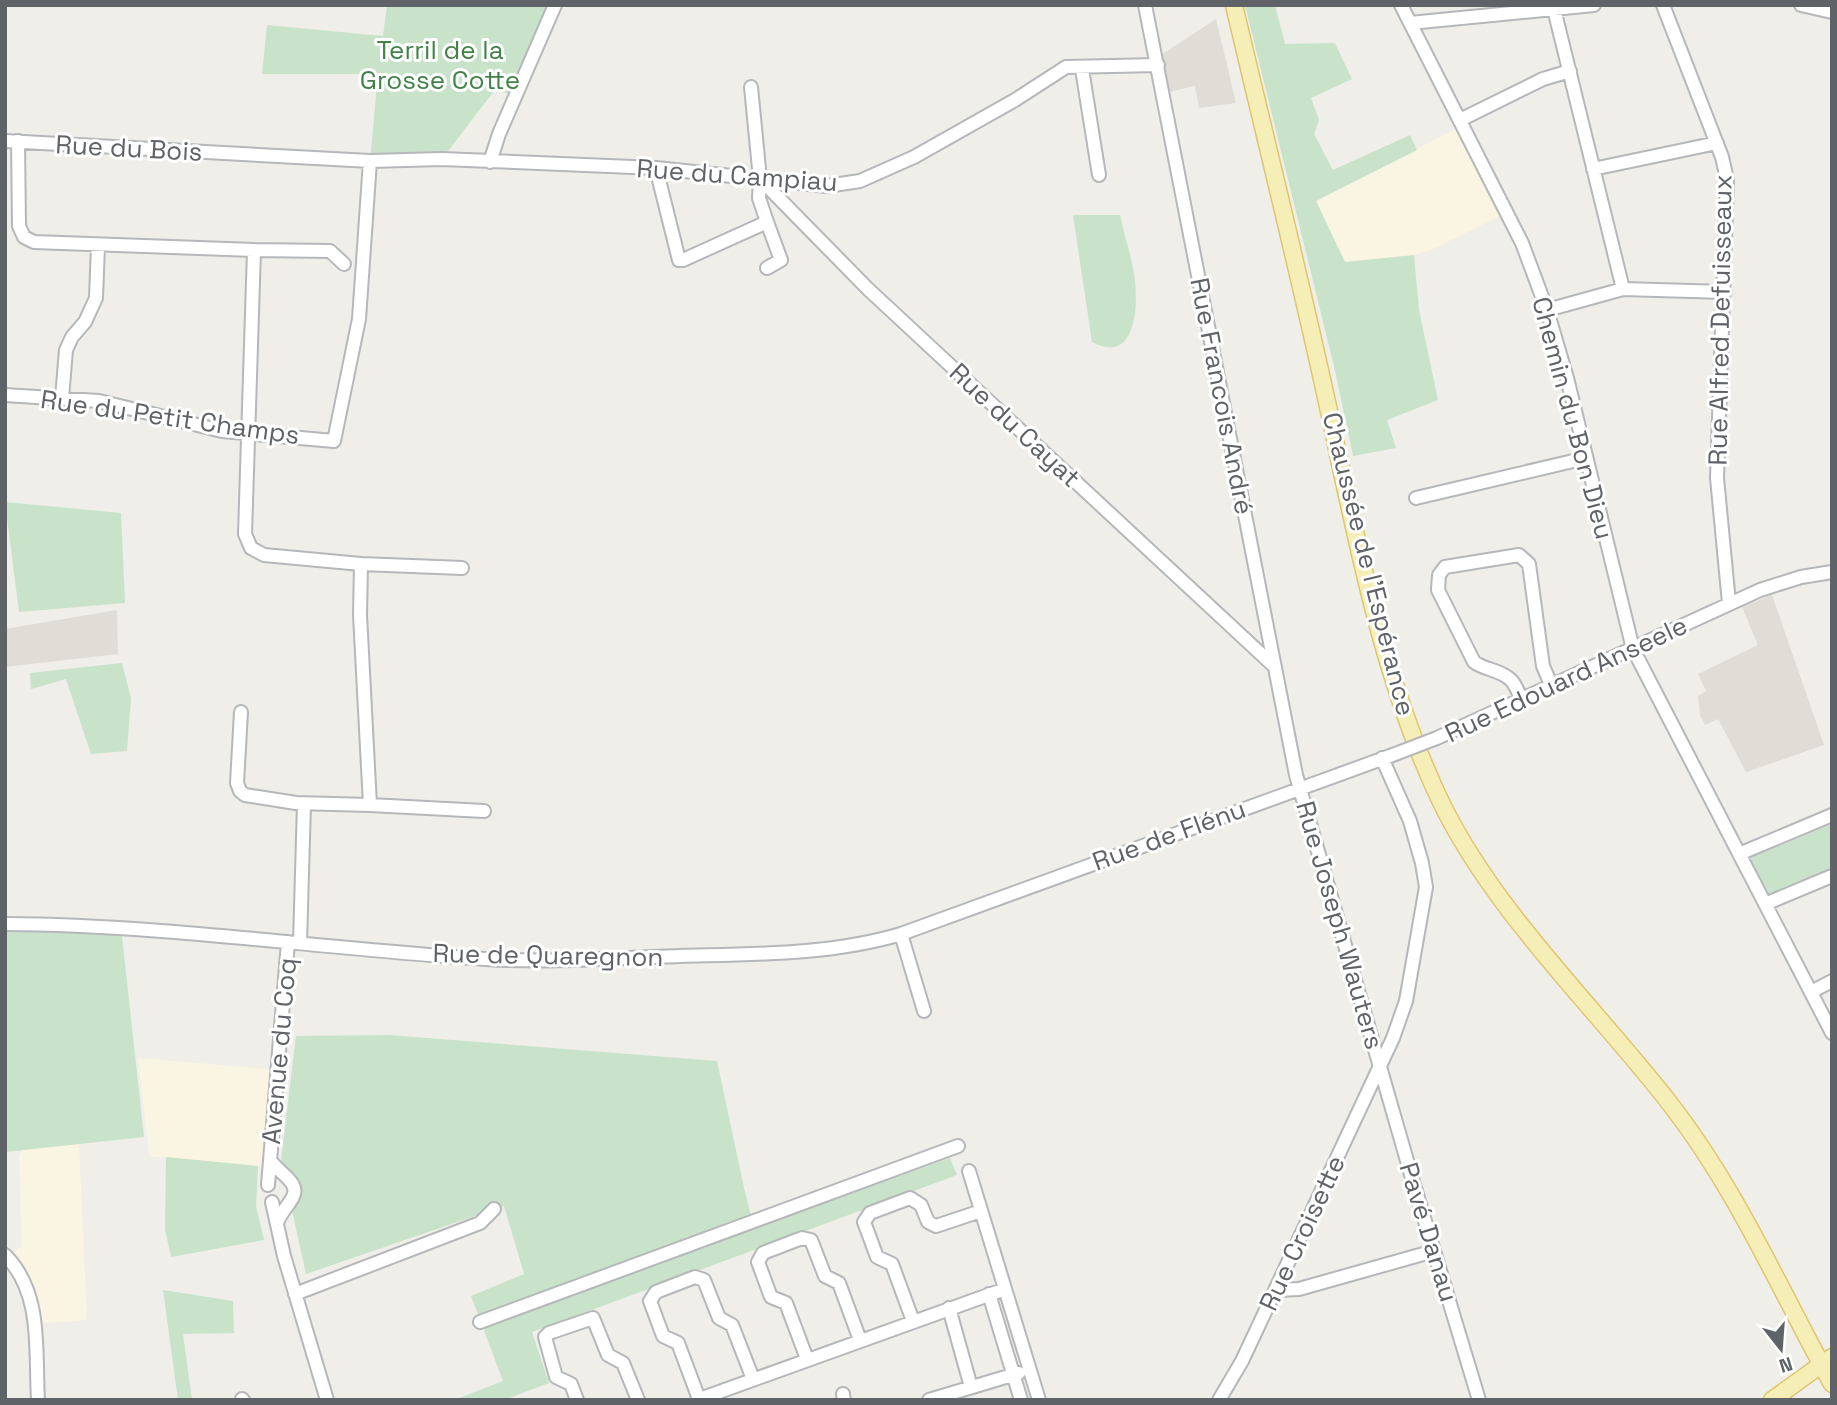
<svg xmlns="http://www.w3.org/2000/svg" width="1837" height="1405" font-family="'Space Grotesk',sans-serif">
  <rect width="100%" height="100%" fill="#efeee8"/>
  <!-- commercial -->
  <path fill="#faf5e2" d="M 1463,125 L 1506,213 L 1431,250 L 1406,257 L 1345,262 L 1316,201 Z
    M 138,1058 L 278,1070 L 270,1168 L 149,1156 Z
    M 79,1144 L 87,1320 L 34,1324 L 8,1258 L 22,1246 L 19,1156 L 22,1150 Z"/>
  <!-- education -->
  <path fill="#dfddd6" d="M 1216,19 L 1236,103 L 1199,108 L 1195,86 L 1169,92 L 1161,55 Z
    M 1772,595 L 1824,745 L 1746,772 L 1718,719 L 1705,725 L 1700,715 L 1698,696 L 1706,691 L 1698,674 L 1758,645 L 1742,607 Z
    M 117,610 L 118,654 L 5,667 L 5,629 Z"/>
  <!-- green -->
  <path fill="#c8e3c9" d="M 387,5 L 555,5 L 517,95 L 494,91 L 442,159 L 370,161 L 378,74 L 262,74 L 267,25 L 383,36 Z
    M 1245,5 L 1275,5 L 1285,44 L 1335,43 L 1352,79 L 1311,98 L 1319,120 L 1314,134 L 1333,170 L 1410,135 L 1417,150 L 1316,201 L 1345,262 L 1414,255 L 1419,310 L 1438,400 L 1387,420 L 1396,448 L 1353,456 L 1334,366 Z
    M 1073,215 L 1120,215 C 1124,235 1131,254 1134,274 C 1139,303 1137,366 1092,342 Z
    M 5,502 L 121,513 L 125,603 L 19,612 Z
    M 122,663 L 131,698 L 127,751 L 91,754 L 66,679 L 31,689 L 30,673 Z
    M 1832,824 L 1832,870 L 1769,896 L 1750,858 Z
    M 5,924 L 121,927 L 144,1137 L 5,1152 Z
    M 389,1035 L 717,1061 L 744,1188 L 754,1228 L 950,1158 L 957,1175 L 532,1332 L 549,1383 L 504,1400 L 454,1400 L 503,1381 L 471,1296 L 524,1274 L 504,1206 L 306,1274 L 281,1160 L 296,1036 Z
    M 166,1157 L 258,1166 L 256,1206 L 264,1240 L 171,1257 L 165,1229 Z
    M 163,1290 L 233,1301 L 234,1333 L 183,1334 L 192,1400 L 178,1400 Z"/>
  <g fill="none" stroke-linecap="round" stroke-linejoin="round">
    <!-- minor casing -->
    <g stroke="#b5b7ba" stroke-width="16">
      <path id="minor" d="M 1145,5 L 1296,775 L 1412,1178 L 1479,1400
        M 1401,5 L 1522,243 L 1547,310 L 1567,378 L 1633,649 L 1832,1033
        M 1663,5 L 1722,157 L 1727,179 L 1717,478 L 1729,603
        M 1801,5 L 1832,12
        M 1554,9 L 1623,289
        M 1410,23 L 1594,5
        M 1082,69 L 1099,175
        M 1460,120 L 1543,79 L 1570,71
        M 5,141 L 370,161 L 442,159 L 656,168 L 827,186 L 860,181 L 914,157 L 1015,100 L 1066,67 L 1158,65
        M 18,141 L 19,226 L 24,237 L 34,242 L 254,250 L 245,534 L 251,548 L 264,555 L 361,564 L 360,615 L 370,805 L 296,803 L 245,795 L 240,791 L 237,783 L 241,712
        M 490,162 L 499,134 L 555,5
        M 656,168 L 679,260 L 683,260 L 767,222 L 759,198 L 760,179 L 751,87
        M 1593,169 L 1717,143
        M 760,179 L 868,289 L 1275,667
        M 767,222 L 781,260 L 767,268
        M 254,250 L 330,251 L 344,264
        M 1547,310 L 1623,289 L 1725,292
        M 5,395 L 99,401 L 222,431 L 334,441 L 359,319 L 370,161
        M 62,398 L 66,350 L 72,337 L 85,322 L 96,298 L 98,246
        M 1416,498 L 1586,458
        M 361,564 L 462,568
        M 1522,701 C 1519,694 1516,685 1511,680 C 1501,670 1485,670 1474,662 L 1438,590 L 1439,575 L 1445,567 L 1519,555 L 1529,564 L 1543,666 L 1552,687
        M 1437,738 L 1760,590 L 1801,577 L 1832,572
        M 370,805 L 484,811
        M 1739,854 L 1832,815
        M 1765,904 L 1832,876
        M 5,924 C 166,925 325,949 485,959 C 549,963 616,958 680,956 C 753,954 831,955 901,934 L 1390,756
        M 901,934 L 924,1011
        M 300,943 L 304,803
        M 1811,992 L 1832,981
        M 270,1160 C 277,1170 289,1177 293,1185 C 300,1198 280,1209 277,1224
        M 969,1171 L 1039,1400
        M 268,1185 L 288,942
        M 272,1202 L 284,1256 L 327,1400
        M 5,1255 C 43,1293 35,1350 38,1400
        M 1276,1290 L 1299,1289 L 1434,1251
        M 295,1294 L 480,1223 L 494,1209
        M 989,1294 L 1021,1400
        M 949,1308 L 971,1387
        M 913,1321 L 892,1264 L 877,1257 L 864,1222 L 870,1213 L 910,1198 L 921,1205 L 928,1222 L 936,1226 L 981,1211
        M 480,1322 L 958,1146
        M 807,1359 L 786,1303 L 771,1297 L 758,1262 L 763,1253 L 802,1238 L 811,1240 L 825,1276 L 839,1283 L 860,1340
        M 843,1394 L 844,1400
        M 242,1399 L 243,1400
        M 699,1399 L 678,1343 L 663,1336 L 650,1301 L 656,1292 L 695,1277 L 704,1280 L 719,1318 L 732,1325 L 753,1379
        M 577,1400 L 571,1384 L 556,1377 L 545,1337 L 549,1333 L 593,1318 L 608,1355 L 623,1363 L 638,1400
        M 697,1400 L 1005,1289
        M 929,1400 L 1019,1373
        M 1219,1400 L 1242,1361 L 1393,1038 L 1406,1001 L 1426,887 L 1422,863 L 1410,821 L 1382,758"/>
    </g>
    <!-- major casing -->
    <g stroke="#e0c570" stroke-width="19">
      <path id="major" d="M 1234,5 C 1265,137 1298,269 1327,402 C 1355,532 1382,679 1440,800 C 1493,911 1595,1007 1671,1105 C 1737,1190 1780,1290 1832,1384
        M 1772,1400 L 1832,1357"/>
    </g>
    <!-- minor -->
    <use href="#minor" stroke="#fff" stroke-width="12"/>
    <!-- major -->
    <use href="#major" stroke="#f5eeb7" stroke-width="16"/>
    <!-- minor-bridge casing -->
    <g stroke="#b5b7ba" stroke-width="16" stroke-linecap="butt">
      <path id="minor-bridge" d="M 1390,756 L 1437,738"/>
    </g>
    <!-- minor-bridge -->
    <use href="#minor-bridge" stroke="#fff" stroke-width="12"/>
  </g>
  <g text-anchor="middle" stroke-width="6" stroke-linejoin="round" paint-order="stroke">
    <!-- park labels -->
    <g font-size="26" fill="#428248" stroke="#fff">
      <text x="440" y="59">Terril de la<tspan x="440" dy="30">Grosse Cotte</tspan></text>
    </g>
    <!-- street labels -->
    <g font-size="26" fill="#5f6266" stroke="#fff">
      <text transform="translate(129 148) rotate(3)" y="9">Rue du Bois</text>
      <text transform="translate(737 175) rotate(4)" y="9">Rue du Campiau</text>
      <text transform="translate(1720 320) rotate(-89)" y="9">Rue Alfred Defuisseaux</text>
      <text transform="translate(1222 396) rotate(79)" y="9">Rue Francois André</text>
      <text transform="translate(170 417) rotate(8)" y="9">Rue du Petit Champs</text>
      <text transform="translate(1573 418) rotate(75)" y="9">Chemin du Bon Dieu</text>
      <text transform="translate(1015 425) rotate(43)" y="9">Rue du Cayat</text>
      <text transform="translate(1369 564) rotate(76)" y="9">Chaussée de l'Espérance</text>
      <text transform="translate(1566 679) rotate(-25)" y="9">Rue Edouard Anseele</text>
      <text transform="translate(1169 835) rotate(-20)" y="9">Rue de Flénu</text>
      <text transform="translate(1340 925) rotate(74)" y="9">Rue Joseph Wauters</text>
      <text transform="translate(548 955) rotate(1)" y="9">Rue de Quaregnon</text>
      <text transform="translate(279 1051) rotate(-85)" y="9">Avenue du Coq</text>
      <text transform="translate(1429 1232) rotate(73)" y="9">Pavé Danau</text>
      <text transform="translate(1302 1233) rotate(-65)" y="9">Rue Croisette</text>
    </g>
  </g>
  <!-- border -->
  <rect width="1837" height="1405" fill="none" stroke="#5f6266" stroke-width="14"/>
  <!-- north arrow -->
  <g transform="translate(1781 1349) rotate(163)" stroke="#ffffff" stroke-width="5" paint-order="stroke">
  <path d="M0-5L12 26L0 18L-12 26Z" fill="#5f6266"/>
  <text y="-10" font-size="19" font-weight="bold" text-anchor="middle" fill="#5f6266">N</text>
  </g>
</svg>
